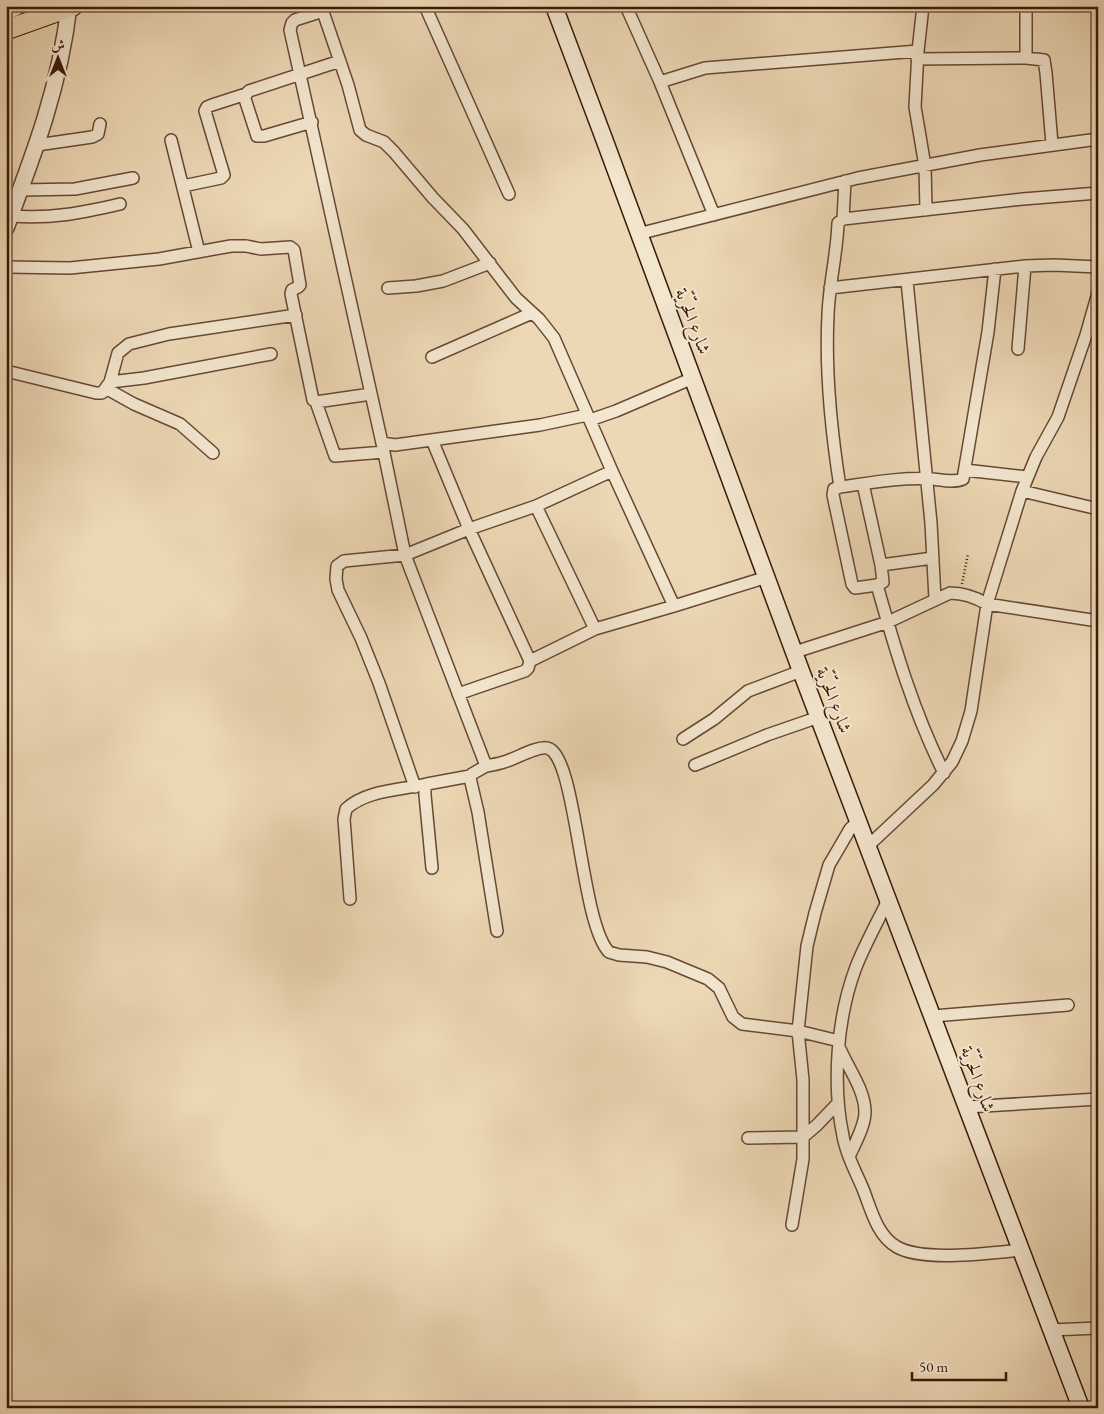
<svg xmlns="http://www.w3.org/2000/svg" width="1104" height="1414" font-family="'EB Garamond',Amiri,serif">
  <rect width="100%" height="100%" fill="#edd8b5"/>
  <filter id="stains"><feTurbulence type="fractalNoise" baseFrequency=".004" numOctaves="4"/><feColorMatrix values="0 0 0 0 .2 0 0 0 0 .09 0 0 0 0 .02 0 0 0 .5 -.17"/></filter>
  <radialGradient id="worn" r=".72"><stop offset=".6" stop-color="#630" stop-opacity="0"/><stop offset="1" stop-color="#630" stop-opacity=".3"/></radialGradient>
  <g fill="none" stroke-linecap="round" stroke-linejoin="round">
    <!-- minor casing -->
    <g stroke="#674834" stroke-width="14">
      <path id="minor" d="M 321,6 L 348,85 L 360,130 L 366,135 L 384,142 L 394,152 L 433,198 L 463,229 L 516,298 L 539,319 L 554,338 L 612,471 L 674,606 L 767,577
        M 425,6 L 509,194
        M 626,6 L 660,82 L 714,215
        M 923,6 L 918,51 L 915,107 L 925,166 L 926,210
        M 323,11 L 295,20 L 292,23 L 290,30 L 382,443 L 395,445 L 540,425 L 587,415
        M 1026,58 L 1026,6
        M 917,59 L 1026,58 L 1044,60 L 1046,73 L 1052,144
        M 660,82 L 705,68 L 918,51
        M 312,122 L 264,136 L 257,136 L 245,99 L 246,94 L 249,91 L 340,61
        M 171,140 L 199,252
        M 37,145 L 92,137 L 98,134 L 100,124
        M 845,181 L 843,219 L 838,223 C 837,254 829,284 828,315 C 825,373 831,430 840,487 L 834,489 L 833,495 L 852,584 L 855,588 L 877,585 C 895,649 914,713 944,773
        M 183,186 L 221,178 L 224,175 L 205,111 L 207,107 L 212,105 L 246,94
        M 22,190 L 75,189 L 133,178
        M 11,216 C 52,219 81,213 120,204
        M 843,219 L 1023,199 L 1098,193
        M 638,234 L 858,178 L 980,155 L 1098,139
        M 6,267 L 70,268 L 159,259 L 231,246 L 246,246 L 261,249 L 290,247 L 294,250 L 300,285 L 298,287 L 292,290 L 291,294 L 313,400 L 316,402 L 371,394
        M 907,281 L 931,523 L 935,599
        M 388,288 L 416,286 L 443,281 L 490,263
        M 830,288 L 1025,266 L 1054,265 L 1098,267
        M 1018,349 L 1025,266
        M 432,357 L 532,313
        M 6,371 L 96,393 L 102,393 L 110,382 L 118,353 L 129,344 L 169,334 L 296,315
        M 110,382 L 144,378 L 271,354
        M 107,389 L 134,404 L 180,424 L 213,453
        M 316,402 L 335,456 L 384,452
        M 590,420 L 616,411 L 693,378
        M 432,440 L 469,529 L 530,661 L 528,668 L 525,671 L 458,694
        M 382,443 L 405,555 L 486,766 L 472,774 L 470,778 L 478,812 L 497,931
        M 965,470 L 1027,477
        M 863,484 L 881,565 L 933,558
        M 840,487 C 870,483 901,477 932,479 C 942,480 954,483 963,479 L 988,332 L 995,269
        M 1022,491 L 1098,509
        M 536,506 L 595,629
        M 877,585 L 883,582 L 881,565
        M 795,652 L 888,622 L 950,593 C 964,593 975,597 987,604 L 1098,621
        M 530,661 L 595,629 L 674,606
        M 683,739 L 714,719 L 748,691 L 801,671
        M 695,765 L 767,735 L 819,717
        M 486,766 C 492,765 498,764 504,762 C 515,759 537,746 547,748 C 577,753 580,923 609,952 L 619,955 L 647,957 L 667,962 L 708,979 L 719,988 L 733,1017 L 742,1024 L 798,1031 L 839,1041
        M 415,787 L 379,683 L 361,638 L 338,590 L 336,579 L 337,566 L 344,561 L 405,555 L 469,529 L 536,506 L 612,471
        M 868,846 L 933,785 L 952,762 L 962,741 L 971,711 L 987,604 L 1022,491 L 1036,457 L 1058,417 L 1086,335 L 1098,293
        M 432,868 L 425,795 L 425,787 L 427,784 L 470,776
        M 889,898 C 878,921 865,944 856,967 C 837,1017 832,1084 843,1136 C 846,1155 856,1172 863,1189 C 871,1209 877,1236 897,1247 C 923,1262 991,1253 1021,1250
        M 350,899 L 344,819 L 346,809 C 366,790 401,790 427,784
        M 933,1016 L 1068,1005
        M 840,1049 C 848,1068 865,1090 865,1112 C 865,1126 855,1143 849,1157
        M 967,1107 L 1098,1099
        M 748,1138 L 803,1137 L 817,1125 L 838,1103
        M 792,1225 L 803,1159 L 803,1080 L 798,1031 L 807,946 L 815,913 L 829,865 L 850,829 L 859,820
        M 1051,1330 L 1098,1328"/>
    </g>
    <!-- tertiary casing -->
    <g stroke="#674834" stroke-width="18">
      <path id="tertiary" d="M 6,228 C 34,154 60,86 69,6"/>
    </g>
    <!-- secondary casing -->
    <g stroke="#3a1809" stroke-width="19">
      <path id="secondary" d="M 554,6 L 603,136 L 801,671 L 1081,1408"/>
    </g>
    <!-- primary casing -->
    <g stroke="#3a1809" stroke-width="21">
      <path id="primary" d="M 6,10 L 15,6
        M 6,30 L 73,6"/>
    </g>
    <!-- path -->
    <path stroke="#3a1809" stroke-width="2.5" stroke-dasharray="1 2.5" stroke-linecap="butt" d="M 962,584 L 968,554"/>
    <!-- minor -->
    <use href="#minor" stroke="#f3e6cf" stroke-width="11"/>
    <!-- tertiary -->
    <use href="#tertiary" stroke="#f3e6cf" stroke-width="15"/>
    <!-- secondary -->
    <use href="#secondary" stroke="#f3e6cf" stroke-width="16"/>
    <!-- primary -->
    <use href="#primary" stroke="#edd8b5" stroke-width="19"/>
  </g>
  <g text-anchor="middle" stroke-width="4" stroke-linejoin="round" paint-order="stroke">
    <!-- street labels -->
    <g font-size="18" fill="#3a1809" stroke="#f3e6cf">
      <text transform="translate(693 321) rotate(69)" y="6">شارع الحرّيّة</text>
      <text transform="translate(834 700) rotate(69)" y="6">شارع الحرّيّة</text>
      <text transform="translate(978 1079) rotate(70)" y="6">شارع الحرّيّة</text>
    </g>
  </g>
  <!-- margin -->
  <rect width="1104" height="1414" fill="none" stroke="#edd8b5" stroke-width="25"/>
  <rect x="8" y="8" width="1089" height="1399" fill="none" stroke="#3a1809" stroke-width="2.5"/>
  <rect x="12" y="12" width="1079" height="1389" fill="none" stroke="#3a1809"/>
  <!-- north arrow -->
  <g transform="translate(58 58)" stroke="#f3e6cf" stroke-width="4" paint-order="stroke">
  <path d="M0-4L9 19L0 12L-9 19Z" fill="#3a1809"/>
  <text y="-8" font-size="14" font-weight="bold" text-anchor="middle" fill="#3a1809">ش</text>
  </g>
  <!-- scale -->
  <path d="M912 1372v8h94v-8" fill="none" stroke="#3a1809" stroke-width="2.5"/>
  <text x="919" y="1372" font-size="15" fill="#3a1809" stroke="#f3e6cf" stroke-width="4" paint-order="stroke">50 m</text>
  <rect width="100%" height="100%" filter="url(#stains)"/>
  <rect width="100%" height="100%" fill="url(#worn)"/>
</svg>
